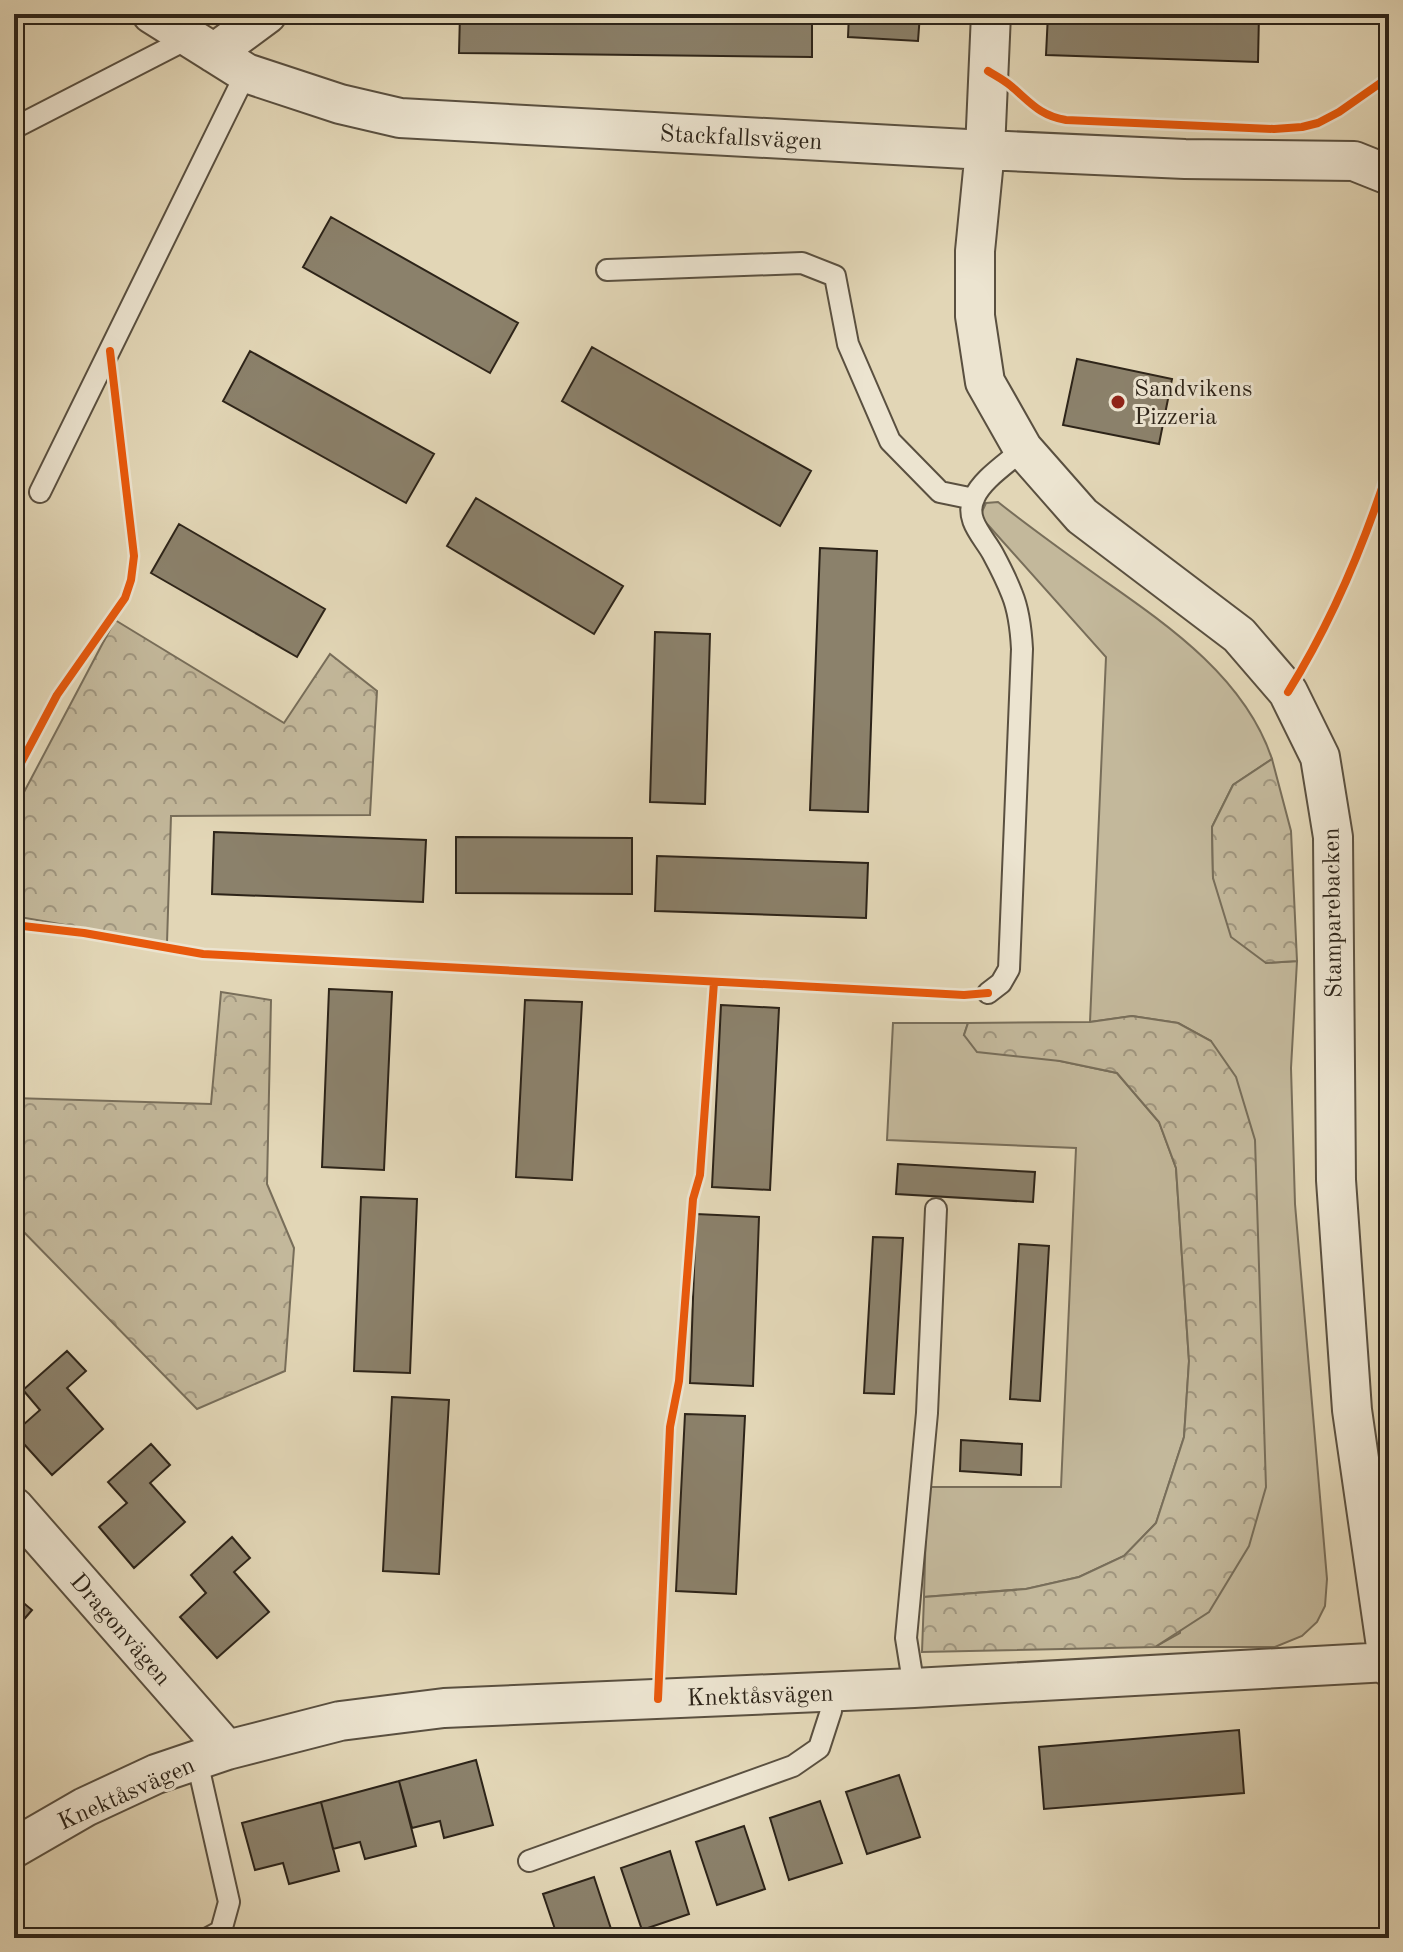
<svg xmlns="http://www.w3.org/2000/svg" width="1403" height="1952" font-family="'Old Standard TT',serif">
  <defs>
    <pattern id="forest-crowns" width="20" height="18" patternUnits="userSpaceOnUse" patternTransform="scale(2)"><rect width="20" height="18" fill="#c3b89b"/><path d="M2 6a3 3 0 1 1 6 0M12 15a3 3 0 1 1 6 0" fill="none" stroke="#9f957e"/></pattern>
  </defs>
  <rect width="100%" height="100%" fill="#e2d6b6"/>
  <filter id="stains"><feTurbulence type="fractalNoise" baseFrequency=".0025" numOctaves="4"/><feColorMatrix values="0 0 0 0 .2 0 0 0 0 .09 0 0 0 0 .02 0 0 0 .5 -.17"/></filter>
  <radialGradient id="worn" r=".72"><stop offset=".6" stop-color="#630" stop-opacity="0"/><stop offset="1" stop-color="#630" stop-opacity=".3"/></radialGradient>
  <!-- green -->
  <path fill="#c3b89b" stroke="#786e5a" stroke-width="2" d="M 998,502 C 1032,529 1067,554 1102,579 C 1169,626 1245,678 1272,759 L 1233,785 L 1212,827 L 1213,878 L 1266,963 L 1297,961 L 1291,1068 L 1295,1204 L 1327,1579 L 1325,1606 L 1317,1622 L 1302,1636 L 1275,1647 L 1155,1647 L 1180,1633 L 1211,1041 L 1178,1023 L 1132,1016 L 1090,1022 L 1106,657 L 980,516 L 986,503 Z
    M 893,1023 L 968,1023 L 964,1035 L 1060,1061 L 1117,1073 L 1159,1122 L 1176,1168 L 1189,1361 L 1184,1437 L 1156,1523 L 1124,1556 L 1079,1577 L 1026,1589 L 924,1597 L 927,1487 L 1061,1487 L 1076,1148 L 887,1140 Z"/>
  <!-- forest -->
  <path fill="url(#forest-crowns)" stroke="#786e5a" stroke-width="2" d="M 115,620 L 284,723 L 330,654 L 377,691 L 370,815 L 171,816 L 167,943 L 14,916 L 14,811 Z
    M 1272,759 L 1291,831 L 1297,961 L 1266,963 L 1231,937 L 1213,878 L 1212,827 L 1233,785 Z
    M 221,992 L 271,1000 L 267,1184 L 294,1248 L 285,1371 L 197,1409 L 14,1222 L 14,1098 L 211,1104 Z
    M 1132,1016 L 1178,1023 L 1211,1041 L 1236,1077 L 1255,1140 L 1266,1487 L 1249,1546 L 1209,1612 L 1155,1647 L 922,1652 L 924,1597 L 1026,1589 L 1079,1577 L 1124,1556 L 1156,1523 L 1184,1437 L 1189,1361 L 1176,1168 L 1159,1122 L 1117,1073 L 1060,1061 L 977,1052 L 964,1035 L 968,1023 L 1090,1022 Z"/>
  <!-- building -->
  <path fill="#8b816b" stroke="#2d2419" stroke-width="2" d="M 460,14 L 812,14 L 812,57 L 459,53 Z
    M 849,14 L 920,14 L 918,41 L 848,37 Z
    M 1048,14 L 1259,14 L 1258,62 L 1046,55 Z
    M 331,217 L 518,323 L 490,373 L 303,267 Z
    M 592,347 L 811,471 L 780,526 L 562,401 Z
    M 250,351 L 434,454 L 406,503 L 223,401 Z
    M 1077,359 L 1172,379 L 1159,444 L 1063,425 Z
    M 476,498 L 623,586 L 594,634 L 447,546 Z
    M 179,524 L 325,609 L 297,657 L 151,573 Z
    M 820,548 L 877,551 L 868,812 L 810,810 Z
    M 655,632 L 710,634 L 705,804 L 650,802 Z
    M 214,832 L 426,840 L 423,902 L 212,894 Z
    M 456,837 L 632,838 L 632,894 L 456,893 Z
    M 657,856 L 868,863 L 866,918 L 655,911 Z
    M 329,989 L 392,992 L 384,1170 L 322,1167 Z
    M 525,1000 L 582,1002 L 572,1180 L 516,1177 Z
    M 721,1005 L 779,1008 L 770,1190 L 712,1187 Z
    M 898,1164 L 1035,1172 L 1033,1202 L 896,1194 Z
    M 361,1197 L 417,1199 L 410,1373 L 354,1371 Z
    M 696,1214 L 759,1217 L 753,1386 L 690,1383 Z
    M 873,1237 L 903,1238 L 894,1394 L 864,1393 Z
    M 1019,1244 L 1049,1246 L 1040,1401 L 1010,1399 Z
    M 67,1351 L 86,1371 L 67,1388 L 103,1429 L 52,1475 L 14,1433 L 40,1410 L 23,1390 Z
    M 392,1397 L 449,1400 L 439,1574 L 383,1571 Z
    M 685,1414 L 745,1416 L 736,1594 L 676,1591 Z
    M 961,1440 L 1022,1444 L 1021,1475 L 960,1471 Z
    M 151,1444 L 170,1465 L 150,1483 L 185,1522 L 134,1568 L 99,1527 L 127,1503 L 108,1482 Z
    M 232,1537 L 250,1558 L 234,1572 L 269,1612 L 217,1658 L 180,1617 L 206,1593 L 191,1575 Z
    M 14,1595 L 32,1610 L 14,1631 Z
    M 1239,1730 L 1244,1793 L 1044,1809 L 1039,1747 Z
    M 476,1760 L 493,1825 L 444,1838 L 440,1821 L 412,1828 L 399,1781 Z
    M 899,1775 L 920,1837 L 867,1854 L 846,1792 Z
    M 399,1781 L 416,1846 L 365,1859 L 360,1842 L 333,1849 L 321,1802 Z
    M 820,1801 L 842,1863 L 789,1880 L 770,1818 Z
    M 321,1802 L 339,1871 L 289,1884 L 283,1863 L 255,1870 L 242,1823 Z
    M 744,1826 L 765,1889 L 717,1905 L 696,1842 Z
    M 670,1851 L 689,1914 L 642,1930 L 621,1868 Z
    M 594,1877 L 614,1938 L 558,1938 L 543,1894 Z"/>
  <g fill="none" stroke-linecap="round" stroke-linejoin="round">
    <!-- service casing -->
    <g stroke="#5a5040" stroke-width="24">
      <path id="service" d="M 14,128 L 189,38
        M 607,270 L 802,263 L 835,276 L 848,344 L 890,441 L 940,492 L 974,499
        M 40,492 L 246,73
        M 988,993 L 1001,983 L 1009,969 L 1022,649 C 1021,630 1019,611 1012,594 C 1007,581 1000,567 993,554 C 984,537 964,520 974,498 C 982,479 1008,463 1023,449
        M 914,1688 L 906,1638 L 927,1413 L 936,1209
        M 197,1761 L 229,1902 L 221,1931 L 208,1938
        M 529,1861 L 793,1766 L 819,1748 L 831,1711 L 829,1692"/>
    </g>
    <!-- minor casing -->
    <g stroke="#5a5040" stroke-width="42">
      <path id="minor" d="M 152,14 L 246,73 L 340,104 L 400,118 L 985,150 L 1185,159 L 1354,161 L 1389,175
        M 991,14 L 985,150 L 975,251 L 975,316 L 985,382 L 1023,449 L 1082,516 L 1239,635 L 1288,692 L 1320,757 L 1333,837 L 1336,1180 L 1352,1410 L 1389,1667
        M 214,53 L 267,14
        M 14,1507 L 227,1750
        M 14,1848 L 85,1807 L 156,1774 L 227,1750 L 340,1721 L 444,1708 L 914,1688 L 1388,1662"/>
    </g>
    <!-- service -->
    <use href="#service" stroke="#ece4d0" stroke-width="20"/>
    <!-- minor -->
    <use href="#minor" stroke="#ece4d0" stroke-width="38"/>
    <!-- cycleway casing -->
    <g stroke="#ece4d0" stroke-width="13">
      <path id="cycleway" d="M 988,71 C 996,76 1004,80 1011,86 C 1030,102 1040,116 1066,120 L 1274,129 L 1302,127 L 1318,123 L 1339,112 L 1389,77
        M 1288,692 C 1331,623 1364,545 1389,467
        M 14,776 L 57,695 L 125,598 L 131,580 L 134,556 L 110,351
        M 14,925 L 84,933 L 203,954 L 964,995 L 988,993
        M 658,1699 L 670,1427 L 679,1381 L 693,1199 L 700,1175 L 714,982"/>
    </g>
    <!-- cycleway -->
    <use href="#cycleway" stroke="#e8590c" stroke-width="8"/>
  </g>
  <!-- markers -->
  <circle fill="#8f2418" stroke="#ece4d0" stroke-width="3" cx="1118" cy="402" r="8"/>
  <g text-anchor="middle" stroke-width="6" stroke-linejoin="round" paint-order="stroke">
    <!-- street labels -->
    <g font-size="24" fill="#2d2419" stroke="#ece4d0">
      <text transform="translate(741 137) rotate(3)" y="8">Stackfallsvägen</text>
      <text transform="translate(1332 913) rotate(-91)" y="8">Stamparebacken</text>
      <text transform="translate(121 1629) rotate(49)" y="8">Dragonvägen</text>
      <text transform="translate(760 1695) rotate(-2)" y="8">Knektåsvägen</text>
      <text transform="translate(126 1793) rotate(-24)" y="8">Knektåsvägen</text>
    </g>
    <!-- poi labels -->
    <g font-size="24" fill="#2d2419" stroke="#ece4d0" text-anchor="start">
      <text x="1134" y="396">Sandvikens<tspan x="1134" dy="28">Pizzeria</tspan></text>
    </g>
  </g>
  <!-- margin -->
  <rect width="1403" height="1952" fill="none" stroke="#e2d6b6" stroke-width="48"/>
  <rect x="16" y="16" width="1371" height="1920" fill="none" stroke="#2d2419" stroke-width="4"/>
  <rect x="24" y="24" width="1355" height="1904" fill="none" stroke="#2d2419" stroke-width="2"/>
  <rect width="100%" height="100%" filter="url(#stains)"/>
  <rect width="100%" height="100%" fill="url(#worn)"/>
</svg>
